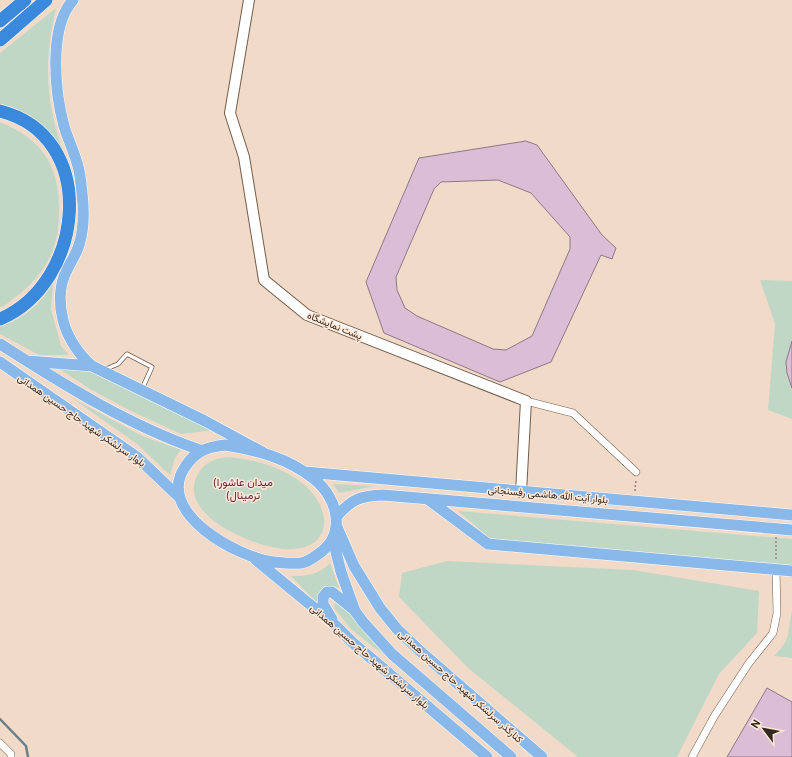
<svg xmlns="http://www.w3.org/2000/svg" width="792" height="757" font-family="Overpass,Vazirmatn,sans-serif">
  <rect width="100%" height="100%" fill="#f2dac8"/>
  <!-- green -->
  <path fill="#c1d7c6" d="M 56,8 C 44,62 45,99 63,151 C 47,128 29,109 0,104 L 0,53 Z
    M 0,122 C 44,140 60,167 59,214 C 59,232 55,250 45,266 C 34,283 20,294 4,306 L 0,307 Z
    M 760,280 L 792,281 L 792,419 L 768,410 L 775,324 Z
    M 53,283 L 51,309 L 61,346 L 69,355 L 39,355 L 0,334 L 0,327 C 23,318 41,305 53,283 Z
    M 58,368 L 80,368 L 91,372 L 214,430 L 181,434 L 131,411 L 90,389 Z
    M 72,398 L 142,436 L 181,450 L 175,458 L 170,475 L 137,444 Z
    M 228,457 C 253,459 282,467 302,483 C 335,509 333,553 283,549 C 253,546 175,515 198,474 C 205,462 215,458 228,457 Z
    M 333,484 L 375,486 L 339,493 Z
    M 458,511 L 792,539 L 792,565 L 492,540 Z
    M 447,561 L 633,570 L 759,591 L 757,633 L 719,674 L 677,757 L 578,757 L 468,668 L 399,597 L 402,573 Z
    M 330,563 L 339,588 L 330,586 L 326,588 L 319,605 L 291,576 C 306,576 319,575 330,563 Z
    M 335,602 L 341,603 L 384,655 L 352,630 L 334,608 Z
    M 792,611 L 792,658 L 774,656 C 792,639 787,632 792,611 Z"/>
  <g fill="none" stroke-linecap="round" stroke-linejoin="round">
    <!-- stream -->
    <path stroke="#69808a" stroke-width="2.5" d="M 0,719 L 26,746 L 28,757"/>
  </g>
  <!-- building -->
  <path fill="#dbbed6" stroke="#8d7889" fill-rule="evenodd" d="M 526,141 L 537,145 L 602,235 L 616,248 L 612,259 L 601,255 L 551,362 L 500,382 L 384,333 L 366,282 L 419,158 ZM 498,180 L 531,193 L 570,237 L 570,249 L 532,336 L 506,350 L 493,349 L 417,316 L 405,308 L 397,290 L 396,277 L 434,189 L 441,182 Z
    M 792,341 L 792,388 L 787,373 L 786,362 Z
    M 767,688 L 792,702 L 792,757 L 727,757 Z"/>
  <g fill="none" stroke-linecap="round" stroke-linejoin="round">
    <!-- lane casing -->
    <g stroke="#725e4e" stroke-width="5">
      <path id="lane" d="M 106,369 L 118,364 L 127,354 L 152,367 L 142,389"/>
    </g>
    <!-- street casing -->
    <g stroke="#725e4e" stroke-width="8">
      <path id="street" d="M 526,401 L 573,413 L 636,472
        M 0,743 L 11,754 L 11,757
        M 692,757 L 715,715 L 749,663 L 773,633 L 777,613 L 776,569"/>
    </g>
    <!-- secondary casing -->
    <g stroke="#725e4e" stroke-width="12">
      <path id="secondary" d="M 249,0 L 230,113 L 244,157 L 264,280 L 307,315 L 526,401 L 521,492"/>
    </g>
    <!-- primary casing -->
    <g stroke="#fff" stroke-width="12">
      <path id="primary" d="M 73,0 C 48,28 55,93 64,126 C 69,143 78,159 80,176 C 83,199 86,223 79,245 C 76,255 71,261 67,270 C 59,285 59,304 63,320 C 67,337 79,355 92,366 L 205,421 L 264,453
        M 0,344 C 64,385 128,425 200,450
        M 27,361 L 92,366
        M 0,362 L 137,457 L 178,496
        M 225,445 C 257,450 288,458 314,479 C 339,499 347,536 317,555 C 313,558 307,562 301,563 C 292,564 283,563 274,562 C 238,558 154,512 185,467 C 195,451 207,447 225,445 Z
        M 305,472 L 792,515
        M 429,500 L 488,544 L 792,571
        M 337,516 C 352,499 360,496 383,495 L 792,530
        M 337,527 L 354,566 L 380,608 L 397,629 L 420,651 L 542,757
        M 333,540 L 341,572 L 355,611 L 363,622 L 392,654 L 511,757
        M 256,560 L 335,625 L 352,642 L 487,757
        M 332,619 L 323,604 L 323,597 L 327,592 L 332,592 L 353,609"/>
    </g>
    <!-- highway casing -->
    <g stroke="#fff" stroke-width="14">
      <path id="highway" d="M 0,21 L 25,0
        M 0,40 L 46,0
        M 0,111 C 100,136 85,283 0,319"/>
    </g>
    <!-- path -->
    <path stroke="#978679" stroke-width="1.5" stroke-dasharray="2 2" stroke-linecap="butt" d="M 635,491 L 636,479
      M 776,537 L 776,561"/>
    <!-- lane -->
    <use href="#lane" stroke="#fff" stroke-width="3.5"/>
    <!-- street -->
    <use href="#street" stroke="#fff" stroke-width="7"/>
    <!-- secondary -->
    <use href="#secondary" stroke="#fff" stroke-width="10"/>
    <!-- primary -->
    <use href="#primary" stroke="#89b8ea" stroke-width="11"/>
    <!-- highway -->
    <use href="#highway" stroke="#3b89dc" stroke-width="13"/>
  </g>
  <g text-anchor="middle" stroke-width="3" stroke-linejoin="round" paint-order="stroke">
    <!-- street labels -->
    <g font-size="10" fill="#322922" stroke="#ffe7d5">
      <text transform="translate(335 325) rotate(22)" y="4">پشت نمایشگاه</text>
      <text transform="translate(82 420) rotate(35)" y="4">بلوار سرلشکر شهید حاج حسین همدانی</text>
      <text transform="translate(548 494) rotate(5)" y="4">بلوار آیت الله هاشمی رفسنجانی</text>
      <text transform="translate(370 656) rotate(41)" y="4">بلوار سرلشکر شهید حاج حسین همدانی</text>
      <text transform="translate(461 686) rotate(42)" y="4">کنارگذر سرلشکر شهید حاج حسین همدانی</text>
    </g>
    <!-- neighbourhood labels -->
    <g font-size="11" fill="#621f3b" stroke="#ffe7d5">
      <text x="243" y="486">(میدان عاشورا<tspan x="243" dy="13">(ترمینال</tspan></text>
    </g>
  </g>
  <!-- north arrow -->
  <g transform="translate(764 729) rotate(302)" stroke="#ffe7d5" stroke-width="3" paint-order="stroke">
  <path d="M0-3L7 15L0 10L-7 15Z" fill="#322922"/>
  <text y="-6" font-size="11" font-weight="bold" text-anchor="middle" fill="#322922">N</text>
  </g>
</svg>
